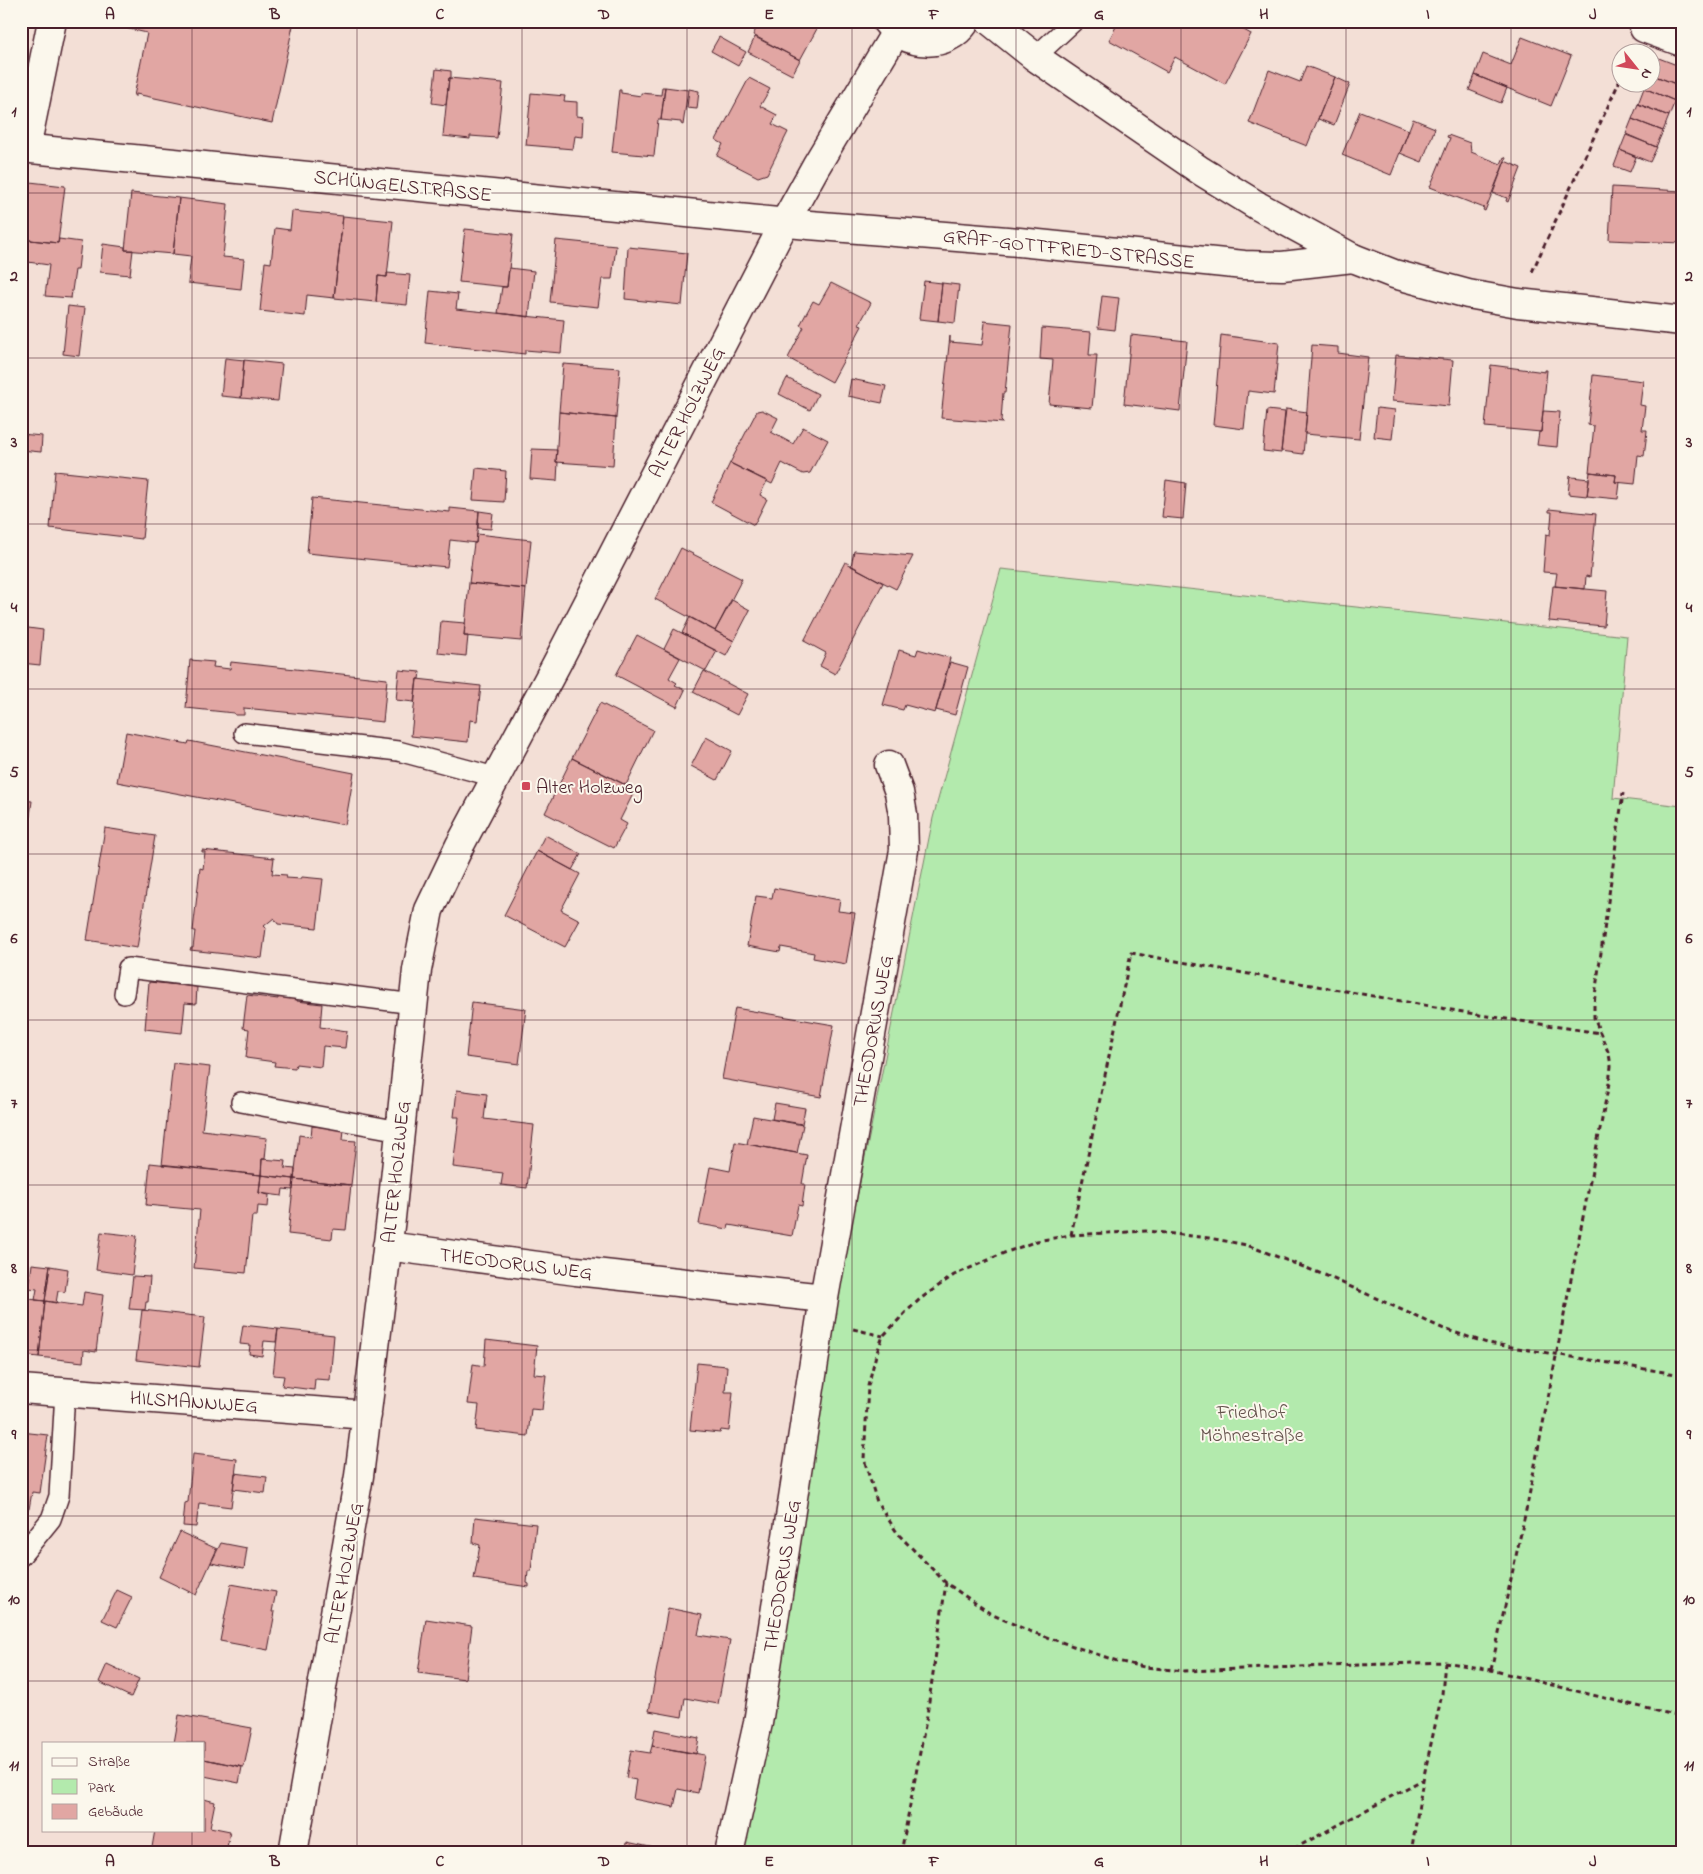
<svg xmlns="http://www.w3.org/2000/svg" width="1703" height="1874" font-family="'Indie Flower',sans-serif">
  <rect width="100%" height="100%" fill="#f3dfd6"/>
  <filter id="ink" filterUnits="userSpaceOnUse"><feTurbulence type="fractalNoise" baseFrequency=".02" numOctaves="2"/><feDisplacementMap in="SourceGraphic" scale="10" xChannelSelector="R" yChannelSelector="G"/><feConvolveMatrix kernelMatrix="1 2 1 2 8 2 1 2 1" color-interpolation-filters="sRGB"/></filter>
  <g filter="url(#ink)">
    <!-- green -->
    <path fill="#b3eaad" stroke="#7e846c" d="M 1001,569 L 1627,636 L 1613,798 L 1682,806 L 1682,1853 L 740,1853 L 842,1272 L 933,818 Z"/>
    <!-- building -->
    <path fill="#e1a6a3" stroke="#4a1f2b" d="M 94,21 L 294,21 L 272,123 L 136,94 L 136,96 L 134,96 L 147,33 Z
      M 760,21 L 827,21 L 827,24 L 819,25 L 800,60 L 753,35 Z
      M 1119,21 L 1228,21 L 1251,34 L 1225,84 L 1175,57 L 1167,72 L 1109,40 Z
      M 719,37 L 746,52 L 738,66 L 711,51 Z
      M 755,37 L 800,60 L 792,75 L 748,52 Z
      M 1522,37 L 1571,56 L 1551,106 L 1475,75 L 1483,54 L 1511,65 Z
      M 1656,57 L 1682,67 L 1681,86 L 1650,74 Z
      M 1306,66 L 1335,77 L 1307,146 L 1249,123 L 1269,70 L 1300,82 Z
      M 436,69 L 451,71 L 451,78 L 449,78 L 446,105 L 432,103 Z
      M 1650,74 L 1681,86 L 1675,101 L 1644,88 L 1646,82 L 1650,82 Z
      M 1475,75 L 1507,88 L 1501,103 L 1469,90 Z
      M 1335,77 L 1350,84 L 1334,125 L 1318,119 Z
      M 449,78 L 503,83 L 497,138 L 470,136 L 470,139 L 443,136 Z
      M 749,78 L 770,89 L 760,106 L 777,115 L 772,124 L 788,132 L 767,174 L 758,177 L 717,156 L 723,144 L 716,140 Z
      M 662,87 L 665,87 L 661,120 L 658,120 L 654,156 L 612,152 L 619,90 L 621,90 L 621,93 L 641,96 L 641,93 L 661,95 Z
      M 665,87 L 688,90 L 683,125 L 681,124 L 681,122 L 661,120 Z
      M 1644,88 L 1675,101 L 1669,116 L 1638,104 Z
      M 689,89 L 699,91 L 697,109 L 687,108 Z
      M 531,93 L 565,96 L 564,101 L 577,102 L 577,116 L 584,117 L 583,137 L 575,136 L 573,149 L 526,145 Z
      M 1638,104 L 1669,116 L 1663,131 L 1632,119 Z
      M 1360,111 L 1409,130 L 1391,175 L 1342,155 Z
      M 1413,119 L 1435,128 L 1422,162 L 1400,153 Z
      M 1632,119 L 1663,131 L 1656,147 L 1626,134 Z
      M 1448,135 L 1470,143 L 1471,152 L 1501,164 L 1504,157 L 1506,158 L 1485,211 L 1483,210 L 1484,208 L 1430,187 L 1450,138 L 1447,137 Z
      M 1626,135 L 1657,147 L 1650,162 L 1620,150 Z
      M 1620,150 L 1636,157 L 1630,172 L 1614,166 Z
      M 1505,161 L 1521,168 L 1508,202 L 1506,201 L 1507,198 L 1493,193 Z
      M 21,181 L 65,186 L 58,243 L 21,239 Z
      M 1612,187 L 1682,191 L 1682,243 L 1609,240 Z
      M 131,193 L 179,198 L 173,254 L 125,250 Z
      M 179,198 L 228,204 L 223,257 L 244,259 L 241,289 L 188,283 L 191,256 L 173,254 Z
      M 292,211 L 343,216 L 334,298 L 307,295 L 305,316 L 260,311 L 265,262 L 271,263 L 275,228 L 290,230 Z
      M 343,216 L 393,221 L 387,277 L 378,276 L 376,302 L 334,298 Z
      M 465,229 L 513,234 L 507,287 L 459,282 Z
      M 21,239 L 58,243 L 59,239 L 81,242 L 78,270 L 75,270 L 71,298 L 45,296 L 49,265 L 21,261 Z
      M 556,240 L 616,246 L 612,279 L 602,279 L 598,307 L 550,302 Z
      M 103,244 L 125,247 L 125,250 L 133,250 L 130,275 L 100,272 Z
      M 628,247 L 687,253 L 682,305 L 625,299 Z
      M 509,268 L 534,271 L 529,317 L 498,313 L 502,287 L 507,287 Z
      M 387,273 L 410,275 L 407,305 L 376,302 L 378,276 L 387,277 Z
      M 924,281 L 942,283 L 938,321 L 919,319 Z
      M 831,283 L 871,303 L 859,325 L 862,326 L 832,382 L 788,358 L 804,327 L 800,325 L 813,301 L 819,304 Z
      M 942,283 L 959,285 L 955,323 L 938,321 Z
      M 430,291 L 458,294 L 456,309 L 564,320 L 561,353 L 525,350 L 525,354 L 425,343 Z
      M 1102,296 L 1119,298 L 1115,330 L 1098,328 Z
      M 68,306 L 85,308 L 79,356 L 63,354 Z
      M 983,321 L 1012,324 L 1005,393 L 1003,393 L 1001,421 L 1003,423 L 941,418 L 950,336 L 950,342 L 982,345 L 985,323 Z
      M 1042,328 L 1091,332 L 1089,355 L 1097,355 L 1092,408 L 1049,404 L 1053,360 L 1040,359 Z
      M 1131,335 L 1187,341 L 1180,411 L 1124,404 Z
      M 1221,335 L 1279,343 L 1274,394 L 1248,391 L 1244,429 L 1213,425 Z
      M 1312,345 L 1338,347 L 1338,353 L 1368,357 L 1359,439 L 1305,434 Z
      M 1396,355 L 1453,360 L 1449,406 L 1392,401 Z
      M 225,358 L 244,360 L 241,398 L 221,396 Z
      M 244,360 L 282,364 L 278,401 L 241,398 Z
      M 563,364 L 620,368 L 616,418 L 559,412 Z
      M 1491,365 L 1545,372 L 1545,370 L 1547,370 L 1541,432 L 1485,427 Z
      M 1593,375 L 1643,381 L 1640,405 L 1645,406 L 1642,430 L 1647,430 L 1646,440 L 1644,456 L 1638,455 L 1635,484 L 1615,482 L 1616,475 L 1589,472 L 1594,426 L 1588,425 Z
      M 787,378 L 818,394 L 810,410 L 779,394 Z
      M 851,379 L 886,386 L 882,403 L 848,396 Z
      M 1377,408 L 1395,410 L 1392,439 L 1374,437 Z
      M 1286,409 L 1307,412 L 1303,454 L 1281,451 Z
      M 762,410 L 778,418 L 771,432 L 793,444 L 803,427 L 828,440 L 810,473 L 803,474 L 782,463 L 772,484 L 730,463 L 757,411 Z
      M 1267,410 L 1285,412 L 1281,453 L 1263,451 Z
      M 1543,411 L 1560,412 L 1557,447 L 1537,445 L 1539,432 L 1541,432 Z
      M 559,412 L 616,418 L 613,466 L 556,462 Z
      M 21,434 L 42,436 L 41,452 L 21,450 Z
      M 532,449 L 557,450 L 556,462 L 558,462 L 557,481 L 530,479 Z
      M 730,463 L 767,481 L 760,495 L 767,499 L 754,525 L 711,502 Z
      M 476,468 L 506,471 L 504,502 L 473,500 Z
      M 55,471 L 148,481 L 142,539 L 50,528 Z
      M 1590,472 L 1616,475 L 1615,482 L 1620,482 L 1618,499 L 1587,496 Z
      M 1570,475 L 1572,477 L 1589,479 L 1587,496 L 1568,494 Z
      M 1166,480 L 1186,483 L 1183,519 L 1162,517 Z
      M 312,498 L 450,512 L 450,508 L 479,511 L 476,543 L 450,540 L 447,567 L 307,553 Z
      M 1549,509 L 1596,514 L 1590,577 L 1586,576 L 1585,589 L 1555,586 L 1557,573 L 1543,572 L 1546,534 L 1550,535 L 1552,512 L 1549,512 Z
      M 479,511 L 493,513 L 491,529 L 478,528 Z
      M 477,534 L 531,540 L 526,589 L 469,583 L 474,543 L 476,543 Z
      M 681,548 L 742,579 L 715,631 L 655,599 Z
      M 854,551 L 913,556 L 896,589 L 851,566 Z
      M 845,562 L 883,583 L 835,674 L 820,666 L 826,653 L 804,641 Z
      M 469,583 L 526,589 L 521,641 L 464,636 Z
      M 1553,586 L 1607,591 L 1604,626 L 1549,621 Z
      M 732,600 L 750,610 L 734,641 L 715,631 Z
      M 690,617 L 734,641 L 726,656 L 682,633 Z
      M 441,621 L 465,623 L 464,636 L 468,636 L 466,656 L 438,653 Z
      M 21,627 L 43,630 L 40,665 L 21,663 Z
      M 674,629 L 717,651 L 706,671 L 664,649 Z
      M 637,635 L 680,658 L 669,678 L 677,683 L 675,685 L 685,690 L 677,707 L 616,675 Z
      M 918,649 L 950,658 L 935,713 L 905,705 L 903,710 L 883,705 L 899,650 L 916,655 Z
      M 190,660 L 214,662 L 213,667 L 230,669 L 231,662 L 387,679 L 383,722 L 244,708 L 244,715 L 235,715 L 234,713 L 186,708 Z
      M 950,662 L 968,667 L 955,715 L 936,710 Z
      M 399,670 L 420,672 L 419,679 L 417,679 L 414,702 L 396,700 Z
      M 704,671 L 748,694 L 737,715 L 693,692 Z
      M 417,679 L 481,686 L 477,721 L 470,720 L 468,742 L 411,736 Z
      M 600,703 L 653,730 L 626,785 L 572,758 Z
      M 126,732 L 188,744 L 189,741 L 354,773 L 345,825 L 117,782 Z
      M 706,737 L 732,751 L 717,780 L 691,766 Z
      M 572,758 L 635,790 L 620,820 L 627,824 L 614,848 L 545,813 Z
      M 21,800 L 32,801 L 23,866 L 21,866 Z
      M 105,828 L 155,836 L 137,948 L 87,940 Z
      M 545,835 L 581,854 L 572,870 L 537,851 Z
      M 202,850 L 274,858 L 272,874 L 287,875 L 286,878 L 301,879 L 302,877 L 323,879 L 317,928 L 278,924 L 274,918 L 264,926 L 266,928 L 262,958 L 190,950 L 191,948 L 193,948 L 195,931 L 193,931 L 200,868 L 203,869 L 205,852 L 202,852 Z
      M 537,851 L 580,874 L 561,910 L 580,920 L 565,947 L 504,915 Z
      M 774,888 L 840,900 L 838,911 L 855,913 L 846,964 L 813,958 L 814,953 L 781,947 L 780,952 L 747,946 L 756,896 L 772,898 Z
      M 149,982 L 197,987 L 196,1004 L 185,1003 L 182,1033 L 145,1029 Z
      M 247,995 L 278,999 L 278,995 L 298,997 L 297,1001 L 322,1004 L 320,1027 L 347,1031 L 345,1048 L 323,1046 L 321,1067 L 296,1064 L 295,1068 L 274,1066 L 275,1062 L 246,1058 L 249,1029 L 243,1028 Z
      M 472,1002 L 526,1009 L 519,1064 L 466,1057 Z
      M 735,1008 L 834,1025 L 821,1097 L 722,1079 Z
      M 173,1063 L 210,1067 L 202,1130 L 267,1138 L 265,1159 L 262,1159 L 261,1175 L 162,1165 Z
      M 457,1090 L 487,1094 L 484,1119 L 534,1125 L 527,1188 L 501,1185 L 503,1173 L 453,1167 L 459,1117 L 454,1117 Z
      M 775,1103 L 805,1108 L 802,1124 L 772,1119 Z
      M 753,1116 L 803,1125 L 797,1153 L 747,1144 Z
      M 312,1126 L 344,1129 L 343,1140 L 356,1141 L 351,1185 L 294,1179 L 299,1135 L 311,1137 Z
      M 735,1142 L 807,1155 L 802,1184 L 805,1184 L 802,1206 L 798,1205 L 792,1236 L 729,1225 L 728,1229 L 699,1224 L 710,1167 L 730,1171 Z
      M 262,1159 L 286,1161 L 285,1168 L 295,1169 L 294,1179 L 261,1175 Z
      M 150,1163 L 261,1175 L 259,1193 L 269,1195 L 268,1207 L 258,1206 L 257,1216 L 252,1216 L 246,1273 L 194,1268 L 200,1210 L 146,1205 Z
      M 261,1175 L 294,1179 L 293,1190 L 283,1189 L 282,1196 L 259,1193 Z
      M 294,1179 L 351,1185 L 346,1230 L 333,1229 L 332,1239 L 288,1234 Z
      M 101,1232 L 137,1236 L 132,1275 L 96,1270 Z
      M 32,1264 L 50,1266 L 45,1301 L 35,1300 L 37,1289 L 29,1288 Z
      M 50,1266 L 68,1269 L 65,1292 L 58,1291 L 56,1303 L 45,1301 Z
      M 133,1276 L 150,1277 L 148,1302 L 146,1302 L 145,1310 L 129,1309 Z
      M 84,1292 L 103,1295 L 96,1352 L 84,1350 L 83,1362 L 39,1357 L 45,1301 L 82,1306 Z
      M 21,1298 L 45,1301 L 39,1357 L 21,1355 Z
      M 142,1310 L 205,1317 L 199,1367 L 136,1360 Z
      M 243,1325 L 278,1329 L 276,1342 L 264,1341 L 262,1356 L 249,1354 L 250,1345 L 240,1344 Z
      M 278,1329 L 334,1335 L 330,1380 L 315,1379 L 314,1390 L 282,1386 L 284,1376 L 273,1375 Z
      M 486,1340 L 537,1346 L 534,1374 L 546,1375 L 542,1410 L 531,1409 L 528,1436 L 476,1430 L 479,1405 L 468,1404 L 473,1364 L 484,1366 Z
      M 697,1363 L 727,1366 L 725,1392 L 733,1392 L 729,1431 L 721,1430 L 720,1433 L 690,1430 Z
      M 21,1432 L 48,1435 L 40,1493 L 32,1492 L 29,1509 L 21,1508 Z
      M 193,1454 L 237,1459 L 231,1507 L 199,1503 L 196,1527 L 183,1526 L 185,1503 L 188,1502 Z
      M 235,1473 L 267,1477 L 265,1493 L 233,1489 Z
      M 475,1517 L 536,1524 L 531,1571 L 528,1571 L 527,1583 L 529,1584 L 529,1587 L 474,1579 L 480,1545 L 473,1543 Z
      M 180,1532 L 217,1549 L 196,1595 L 159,1577 Z
      M 221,1543 L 247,1548 L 244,1569 L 211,1563 Z
      M 231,1584 L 276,1592 L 272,1612 L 275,1612 L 268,1650 L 220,1641 Z
      M 117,1590 L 132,1597 L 117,1627 L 102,1620 Z
      M 668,1608 L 702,1615 L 698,1635 L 730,1640 L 718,1704 L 685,1698 L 682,1717 L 649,1711 Z
      M 426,1619 L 472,1626 L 465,1679 L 418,1673 Z
      M 107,1664 L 139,1679 L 131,1697 L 99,1682 Z
      M 179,1715 L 252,1728 L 244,1767 L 204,1759 L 204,1743 L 174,1743 Z
      M 655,1729 L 699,1738 L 696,1754 L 652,1746 Z
      M 652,1746 L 705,1755 L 698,1793 L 678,1789 L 674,1807 L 633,1799 L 636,1780 L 626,1778 L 631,1750 L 650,1753 Z
      M 204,1759 L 242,1767 L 239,1783 L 204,1776 Z
      M 204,1799 L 215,1802 L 210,1827 L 230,1831 L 226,1853 L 151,1853 L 155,1830 L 204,1830 Z
      M 627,1842 L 677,1853 L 625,1853 Z"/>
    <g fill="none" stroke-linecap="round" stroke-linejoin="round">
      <!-- lane casing -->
      <g stroke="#4a1f2b" stroke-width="22">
        <path id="lane" d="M 1035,57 L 1074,21
          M 244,733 L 398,751 L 495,777
          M 124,994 L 128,968 L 414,1004
          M 241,1102 L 400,1131
          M 21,1556 L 51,1519 L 59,1496 L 65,1392"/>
      </g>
      <!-- street casing -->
      <g stroke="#4a1f2b" stroke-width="31">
        <path id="street" d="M 1646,21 L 1644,28 L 1682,42
          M 21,148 L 809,225 L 1019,242 L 1244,265 L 1282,266 L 1353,258
          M 26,148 L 52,21
          M 387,1246 L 576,1271 L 824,1298
          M 21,1389 L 367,1415
          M 293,1853 L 359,1476 L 391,1218 L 417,970 L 429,910 L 460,845 L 557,663 L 785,222 L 816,166 L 896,32
          M 729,1853 L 758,1723 L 824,1298 L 904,850 L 903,815 L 899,792 L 889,765"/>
      </g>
      <!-- secondary casing -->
      <g stroke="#4a1f2b" stroke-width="31">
        <path id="secondary" d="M 886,21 C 906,47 947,50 966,21
          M 990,21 L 1035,57 L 1201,171 L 1258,206 L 1353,258 L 1394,274 L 1468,294 L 1518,303 L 1682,321"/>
      </g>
      <!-- path -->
      <path stroke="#4a1f2b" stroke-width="3" stroke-dasharray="5 4" stroke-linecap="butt" d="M 1532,272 L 1620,80
        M 1071,1235 L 1131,953 L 1480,1015 L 1600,1033
        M 853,1329 L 883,1336
        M 1682,1375 L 1487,1343 L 1444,1329 L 1327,1276 L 1247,1245 L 1209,1238 L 1146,1231 L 1071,1235 L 1037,1241 L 1004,1253 L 954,1275 L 920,1299 L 905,1313 L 883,1336 L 876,1355 L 868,1386 L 864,1459 L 877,1502 L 898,1534 L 946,1583 L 991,1614 L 1029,1631 L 1117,1661 L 1144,1667 L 1184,1671 L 1445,1662 L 1491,1670 L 1682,1717
        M 1491,1670 L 1528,1501 L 1609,1083 L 1611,1066 L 1609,1054 L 1594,1018 L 1594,1003 L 1623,793
        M 901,1853 L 927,1715 L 946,1583
        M 1286,1853 L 1422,1780
        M 1411,1853 L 1423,1780 L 1442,1694 L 1445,1662"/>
      <!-- lane -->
      <use href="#lane" stroke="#fbf7ec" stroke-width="19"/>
      <!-- street -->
      <use href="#street" stroke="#fbf7ec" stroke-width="28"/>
      <!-- secondary -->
      <use href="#secondary" stroke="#fbf7ec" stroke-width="28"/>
    </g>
  </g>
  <!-- grid -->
  <path fill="none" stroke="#4a1f2b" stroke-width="1" stroke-opacity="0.55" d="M 192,21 L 192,1743M 357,21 L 357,1853M 522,21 L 522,1853M 687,21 L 687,1853M 852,21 L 852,1853M 1016,21 L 1016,1853M 1181,21 L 1181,1853M 1346,21 L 1346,1853M 1511,21 L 1511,1853M 21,193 L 1682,193M 21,358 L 1682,358M 21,524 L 1682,524M 21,689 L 1682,689M 21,854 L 1682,854M 21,1020 L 1682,1020M 21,1185 L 1682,1185M 21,1350 L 1682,1350M 21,1516 L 1682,1516M 21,1681 L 1682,1681M 192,1830 L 192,1853"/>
  <!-- markers -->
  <rect fill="#d1495b" stroke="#fbf7ec" stroke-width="2" x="521" y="781" width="10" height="10" rx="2.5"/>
  <g text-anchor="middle" stroke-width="4" stroke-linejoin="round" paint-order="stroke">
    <!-- street labels -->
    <g font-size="20" fill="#4a1f2b" stroke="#fbf7ec">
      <text transform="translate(403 185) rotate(6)" y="7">SCHÜNGELSTRASSE</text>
      <text transform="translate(1069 248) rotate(6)" y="7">GRAF-GOTTFRIED-STRASSE</text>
      <text transform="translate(686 412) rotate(-63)" y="7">ALTER HOLZWEG</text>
      <text transform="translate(872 1031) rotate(-80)" y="7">THEODORUS WEG</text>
      <text transform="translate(395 1172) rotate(-84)" y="7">ALTER HOLZWEG</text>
      <text transform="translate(516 1263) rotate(7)" y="7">THEODORUS WEG</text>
      <text transform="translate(194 1401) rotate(4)" y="7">HILSMANNWEG</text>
      <text transform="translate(343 1573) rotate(-80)" y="7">ALTER HOLZWEG</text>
      <text transform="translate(781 1576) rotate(-81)" y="7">THEODORUS WEG</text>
    </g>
    <!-- poi labels -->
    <g font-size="20" fill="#4a1f2b" stroke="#fbf7ec" text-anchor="start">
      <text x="536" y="793">Alter Holzweg</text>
    </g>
    <!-- park labels -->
    <g font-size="20" fill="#64524c" stroke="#fbf7ec">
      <text x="1252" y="1418">Friedhof<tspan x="1252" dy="23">Möhnestraße</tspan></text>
    </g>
  </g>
  <!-- margin -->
  <rect width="1703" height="1874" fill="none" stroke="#fbf7ec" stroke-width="55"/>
  <!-- legend -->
  <rect x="42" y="1742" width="162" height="90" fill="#fbf7ec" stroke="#b4a19f"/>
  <rect x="52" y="1758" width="25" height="8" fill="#fbf7ec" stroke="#b4a19f"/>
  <text x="88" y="1766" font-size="15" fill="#4a1f2b">Straße</text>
  <rect x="52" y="1779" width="25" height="15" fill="#b3eaad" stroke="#b4a19f"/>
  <text x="88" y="1792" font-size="15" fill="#4a1f2b">Park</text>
  <rect x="52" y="1804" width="25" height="15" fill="#e1a6a3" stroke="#b4a19f"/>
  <text x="88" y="1816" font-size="15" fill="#4a1f2b">Gebäude</text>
  <!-- north arrow -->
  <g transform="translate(1636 68) rotate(120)"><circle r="24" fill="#fbf7ec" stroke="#b4a19f"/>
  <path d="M0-4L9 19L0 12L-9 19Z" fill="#d1495b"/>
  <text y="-8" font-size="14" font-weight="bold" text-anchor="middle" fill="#4a1f2b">N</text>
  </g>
  <rect x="28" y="28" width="1648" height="1818" fill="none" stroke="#4a1f2b" stroke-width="2"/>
  <g font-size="16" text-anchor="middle" font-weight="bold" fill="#4a1f2b">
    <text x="110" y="19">A</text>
    <text x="275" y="19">B</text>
    <text x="440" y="19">C</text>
    <text x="604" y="19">D</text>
    <text x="769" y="19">E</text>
    <text x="934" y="19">F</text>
    <text x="1099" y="19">G</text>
    <text x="1264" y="19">H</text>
    <text x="1428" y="19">I</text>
    <text x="1593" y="19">J</text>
    <text x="14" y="116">1</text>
    <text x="1689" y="116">1</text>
    <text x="14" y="281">2</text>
    <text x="1689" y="281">2</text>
    <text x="14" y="447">3</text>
    <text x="1689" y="447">3</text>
    <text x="14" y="612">4</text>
    <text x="1689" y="612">4</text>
    <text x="14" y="777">5</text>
    <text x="1689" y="777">5</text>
    <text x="14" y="943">6</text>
    <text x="1689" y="943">6</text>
    <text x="14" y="1108">7</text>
    <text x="1689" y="1108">7</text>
    <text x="14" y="1273">8</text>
    <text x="1689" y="1273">8</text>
    <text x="14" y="1439">9</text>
    <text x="1689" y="1439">9</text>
    <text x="14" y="1604">10</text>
    <text x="1689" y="1604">10</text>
    <text x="14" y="1770">11</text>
    <text x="1689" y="1770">11</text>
    <text x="110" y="1866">A</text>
    <text x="275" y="1866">B</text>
    <text x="440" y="1866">C</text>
    <text x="604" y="1866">D</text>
    <text x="769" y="1866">E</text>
    <text x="934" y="1866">F</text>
    <text x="1099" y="1866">G</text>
    <text x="1264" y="1866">H</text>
    <text x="1428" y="1866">I</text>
    <text x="1593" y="1866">J</text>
  </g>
</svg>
